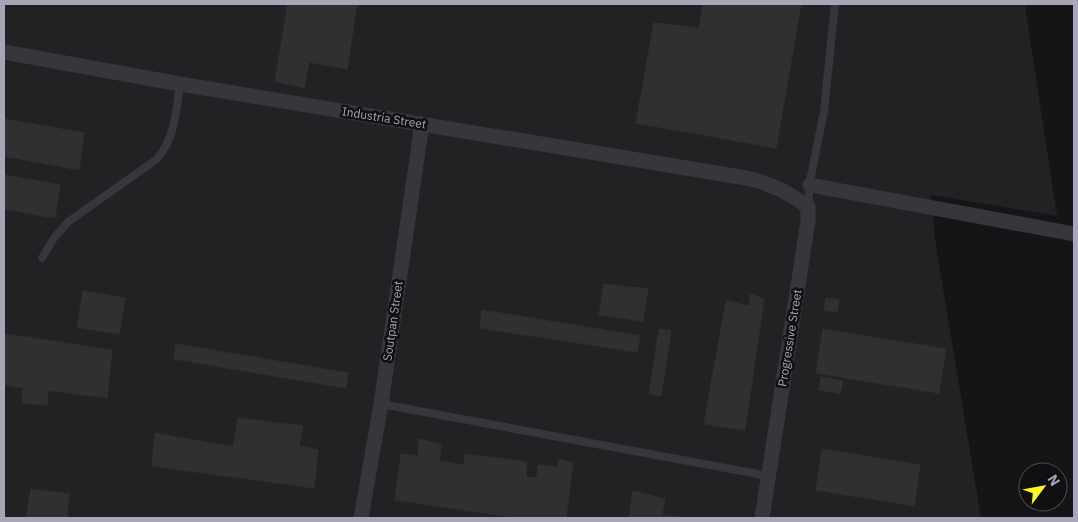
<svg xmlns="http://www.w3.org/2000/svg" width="1078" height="522" font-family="'IBM Plex Sans',sans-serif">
  <rect width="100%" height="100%" fill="#151517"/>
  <!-- built -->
  <path fill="#222124" d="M 4,4 L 1025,5 L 1057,216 L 931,195 L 936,246 L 981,518 L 4,518 Z"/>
  <!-- building -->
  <path fill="#303033" stroke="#302f33" d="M 288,4 L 357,4 L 347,69 L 309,62 L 304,88 L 275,81 Z
    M 703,4 L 801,4 L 776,148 L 636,123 L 654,23 L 699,28 Z
    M 4,119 L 84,133 L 79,170 L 4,156 Z
    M 4,175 L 60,185 L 55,218 L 4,209 Z
    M 604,284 L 648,289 L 643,321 L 599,315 Z
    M 83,291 L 125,298 L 119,334 L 77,327 Z
    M 750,294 L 764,299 L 745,430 L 704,424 L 726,301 L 749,306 Z
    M 826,298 L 839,300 L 837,312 L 824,310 Z
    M 482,310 L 640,336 L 637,352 L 480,328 Z
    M 659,329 L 671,331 L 661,396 L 649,394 Z
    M 823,329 L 946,349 L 939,393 L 816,373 Z
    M 4,334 L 25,337 L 15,387 L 4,384 Z
    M 25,337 L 112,350 L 107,398 L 48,390 L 47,405 L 22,403 L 23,387 L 15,387 Z
    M 176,344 L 348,373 L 346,388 L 174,359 Z
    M 821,377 L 843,381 L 840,394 L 819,390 Z
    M 238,418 L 303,426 L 299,446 L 318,450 L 314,488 L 152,466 L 155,433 L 233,447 Z
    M 419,439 L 441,444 L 439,461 L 464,465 L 465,454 L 527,462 L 526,477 L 537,478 L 538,465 L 558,467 L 558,459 L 573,463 L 566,518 L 519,518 L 395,500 L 401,454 L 418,456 Z
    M 822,449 L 920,465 L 914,506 L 816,490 Z
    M 31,489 L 69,494 L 67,518 L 26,518 Z
    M 633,491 L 665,499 L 662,515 L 683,518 L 629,518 Z"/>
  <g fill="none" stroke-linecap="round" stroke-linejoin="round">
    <!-- service -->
    <path stroke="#37363c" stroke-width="8" d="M 808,207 L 811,176 L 824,111 L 835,4
      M 42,258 L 54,238 L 68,222 L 157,159 C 175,138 176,112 180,84
      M 381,404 L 769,476"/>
    <!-- minor -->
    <path stroke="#37363c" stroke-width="15" d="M 4,52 L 180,84 L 746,178 C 770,183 789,192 808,207 L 808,221 L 762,518
      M 810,185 L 1074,234
      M 361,518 L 381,404 L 422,124"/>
  </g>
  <g text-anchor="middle" stroke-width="5" stroke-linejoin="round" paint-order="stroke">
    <!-- street labels -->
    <g font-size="12" fill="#a6a6b8" stroke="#101012">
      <text transform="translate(384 118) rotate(9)" y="4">Industria Street</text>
      <text transform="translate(393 321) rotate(-82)" y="4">Soutpan Street</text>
      <text transform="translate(790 338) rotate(-81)" y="4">Progressive Street</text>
    </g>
  </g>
  <!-- border -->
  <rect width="1078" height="522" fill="none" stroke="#a6a6b8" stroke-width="10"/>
  <!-- north arrow -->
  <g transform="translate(1043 487) rotate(58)"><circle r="24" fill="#101012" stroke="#4c4c54"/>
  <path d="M0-4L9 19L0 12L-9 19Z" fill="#fdf527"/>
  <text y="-8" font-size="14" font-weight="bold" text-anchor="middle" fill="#a6a6b8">N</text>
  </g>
</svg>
